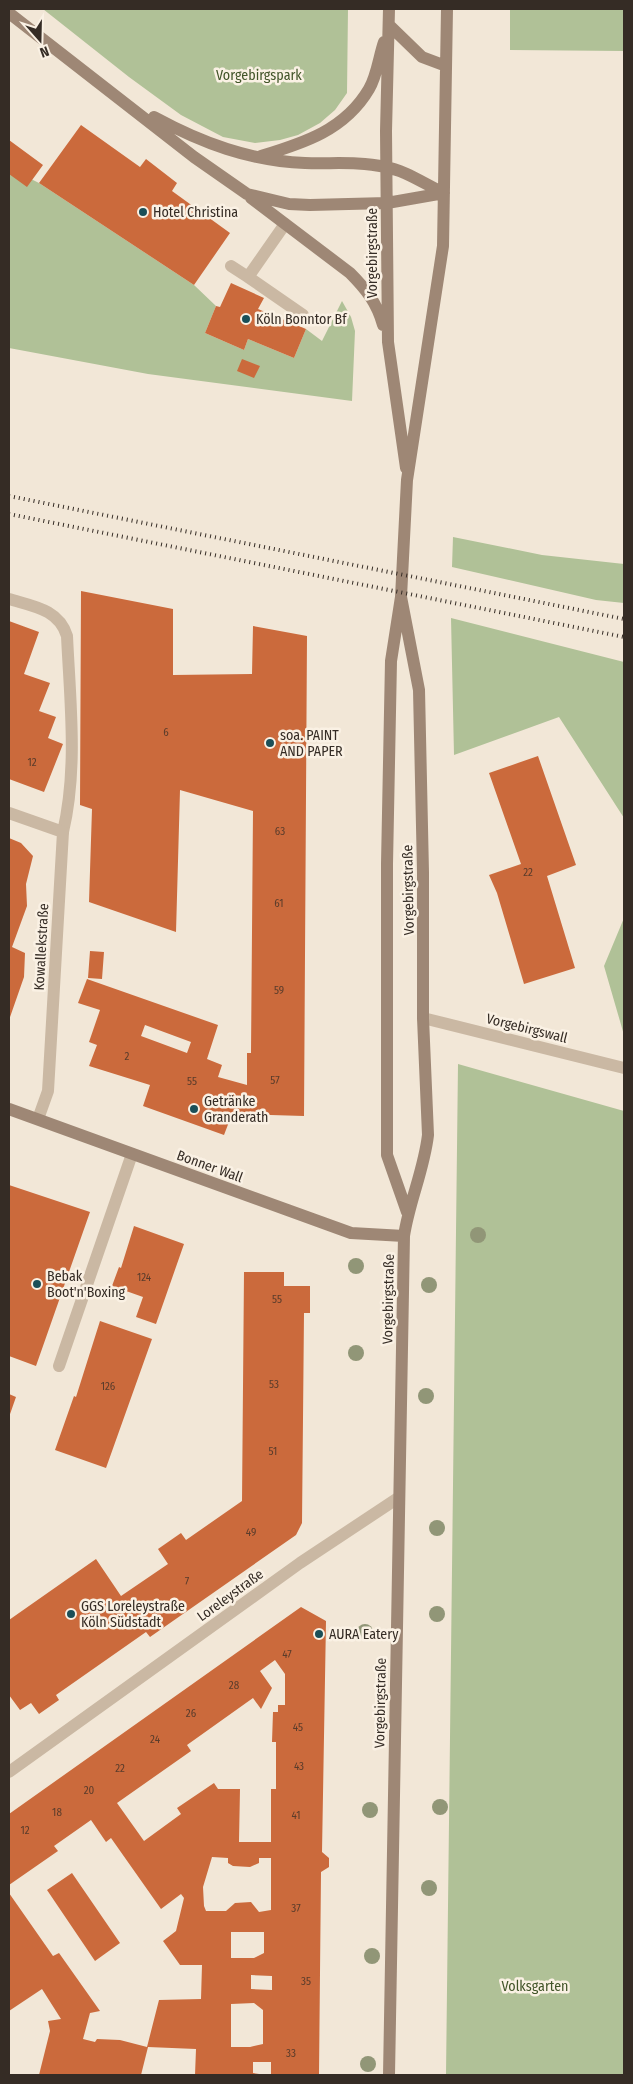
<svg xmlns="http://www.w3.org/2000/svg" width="633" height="2084" font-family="'Fira Sans Condensed',sans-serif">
  <rect width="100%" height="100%" fill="#f2e7d7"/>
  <!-- green -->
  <path fill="#b0c197" d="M 43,9 L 348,9 L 347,93 L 335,110 L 320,123 L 298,135 L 280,140 L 255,143 L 223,137 L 181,115 L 129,77 Z
    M 510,9 L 624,9 L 624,51 L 510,50 Z
    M 9,168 L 39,183 L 194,285 L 216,306 L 205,333 L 244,350 L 248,339 L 294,358 L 306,329 L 322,341 L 342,301 L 351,317 L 355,331 L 352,401 L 148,374 L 9,348 Z
    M 453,537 L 542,555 L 624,564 L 624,603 L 596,600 L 452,567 Z
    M 451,618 L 624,662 L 624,818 L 559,717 L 454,755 Z
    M 624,918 L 624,1035 L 604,966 Z
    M 458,1064 L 624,1111 L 624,2075 L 446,2075 Z"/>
  <!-- building -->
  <path fill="#cb6a3c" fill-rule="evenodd" d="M 81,125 L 140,167 L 146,159 L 177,183 L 172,191 L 230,233 L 194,285 L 39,183 Z
    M 9,140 L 43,165 L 27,187 L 9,174 Z
    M 231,283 L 264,298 L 258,309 L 306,329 L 294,358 L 248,339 L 244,350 L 205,333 L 216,306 L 220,307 Z
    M 242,359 L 260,366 L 254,378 L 237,371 Z
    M 81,591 L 173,609 L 173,675 L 252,674 L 253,626 L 307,636 L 304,1116 L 232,1114 L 224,1135 L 143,1106 L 150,1085 L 89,1066 L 97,1045 L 89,1042 L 100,1010 L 78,1003 L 87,979 L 218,1025 L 207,1059 L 222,1065 L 218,1077 L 247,1085 L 247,1053 L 251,1053 L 253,811 L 180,790 L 176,932 L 89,902 L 92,809 L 80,805 ZM 145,1025 L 191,1042 L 187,1053 L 141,1036 Z
    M 9,621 L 39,632 L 24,674 L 50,683 L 39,711 L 56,717 L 48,738 L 63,744 L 44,792 L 9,779 Z
    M 538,756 L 576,865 L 547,876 L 575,968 L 524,984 L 497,893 L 489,875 L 521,864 L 489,773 Z
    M 9,838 L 21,843 L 33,856 L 26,884 L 27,906 L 12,947 L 25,953 L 24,977 L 9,1020 Z
    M 90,951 L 104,952 L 102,979 L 88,978 Z
    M 9,1185 L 90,1212 L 36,1366 L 9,1356 Z
    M 134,1226 L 184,1244 L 156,1324 L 136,1317 L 143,1297 L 112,1286 L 119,1267 L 121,1268 Z
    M 244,1272 L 284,1272 L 284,1286 L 310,1286 L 310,1313 L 304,1313 L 302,1523 L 296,1535 L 150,1637 L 146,1632 L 56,1695 L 59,1700 L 39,1714 L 31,1703 L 20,1710 L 9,1695 L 9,1620 L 96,1559 L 121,1596 L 168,1564 L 158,1549 L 181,1533 L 186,1540 L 242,1501 Z
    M 100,1321 L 152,1339 L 106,1468 L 55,1450 L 74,1396 L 76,1397 Z
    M 9,1394 L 16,1397 L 9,1417 Z
    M 301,1607 L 326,1621 L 322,1852 L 329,1858 L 329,1867 L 321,1872 L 319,2075 L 271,2075 L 271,2062 L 253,2062 L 253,2073 L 266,2075 L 195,2075 L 196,2049 L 148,2047 L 141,2075 L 39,2075 L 50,2031 L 48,2021 L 61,2019 L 42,1989 L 9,2011 L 9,1893 L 53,1956 L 59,1953 L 100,2011 L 90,2013 L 83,2039 L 95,2042 L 97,2039 L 120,2040 L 147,2047 L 159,2000 L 201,1999 L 202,1965 L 180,1965 L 163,1941 L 176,1931 L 184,1898 L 181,1894 L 161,1909 L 111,1838 L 106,1842 L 91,1820 L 54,1846 L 58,1851 L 9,1885 L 9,1814 ZM 275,1660 L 285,1674 L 285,1705 L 278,1705 L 278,1712 L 273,1712 L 272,1742 L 276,1742 L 276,1789 L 271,1789 L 271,1842 L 239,1842 L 240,1789 L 218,1789 L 214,1783 L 177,1808 L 181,1814 L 144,1841 L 117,1803 L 191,1751 L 187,1745 L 253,1698 L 261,1709 L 272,1688 L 260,1671 ZM 212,1857 L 228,1858 L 228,1863 L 233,1866 L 250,1867 L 259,1863 L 259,1858 L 271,1858 L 271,1910 L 259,1912 L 251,1902 L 235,1903 L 226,1911 L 206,1911 L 204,1906 L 203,1887 ZM 231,1932 L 264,1932 L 264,1953 L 254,1958 L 231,1958 ZM 251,1975 L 272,1976 L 272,1990 L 251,1989 ZM 254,2003 L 263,2010 L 263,2044 L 250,2047 L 231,2047 L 231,2004 Z
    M 72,1873 L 120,1943 L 95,1961 L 47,1890 Z"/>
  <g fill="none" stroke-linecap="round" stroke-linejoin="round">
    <!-- lane -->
    <path stroke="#cab8a3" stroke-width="12" d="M 285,224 L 248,277 L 303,315
      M 231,266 L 248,277
      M 9,599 C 32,606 59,609 67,636 C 70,701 78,768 63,832
      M 59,1366 L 132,1154"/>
    <!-- street -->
    <path stroke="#cab8a3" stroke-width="12" d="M 9,813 L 63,832 L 48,1091 L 38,1119
      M 423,1018 L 624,1068
      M 9,1772 L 300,1563 L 398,1498"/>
    <!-- secondary -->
    <path stroke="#9e8775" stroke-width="12" d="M 389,9 L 386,131 L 388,342 L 406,468
      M 9,13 L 194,157 L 247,194 L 289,204 L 310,205 L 387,203 L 444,193
      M 389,25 L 422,57 L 446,66
      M 154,117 C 202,143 250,161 305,163 C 332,164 358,161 385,167 C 405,170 426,185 444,193
      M 261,156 C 304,143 345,130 369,89 C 377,76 379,56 384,42
      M 251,198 L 350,273 C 366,289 377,303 383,325
      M 9,1109 L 351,1233 L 404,1236
      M 407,1212 L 387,1155 L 387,864 L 391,661 L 401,597 L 407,480 L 443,246 L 447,9
      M 389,2075 L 404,1236 C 409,1202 424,1170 428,1135 L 423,1018 L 423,872 L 419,690 L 401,597"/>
    <!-- rail -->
    <path stroke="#352c25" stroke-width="4" stroke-dasharray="1 4" stroke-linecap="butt" d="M 9,496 L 624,619
      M 9,514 L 624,637"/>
  </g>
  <!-- trees -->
  <g fill="#919677">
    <circle cx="478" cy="1235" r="8"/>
    <circle cx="356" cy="1266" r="8"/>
    <circle cx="429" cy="1285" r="8"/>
    <circle cx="356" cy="1353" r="8"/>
    <circle cx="426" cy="1396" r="8"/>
    <circle cx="437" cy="1528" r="8"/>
    <circle cx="437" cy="1614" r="8"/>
    <circle cx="365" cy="1632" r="8"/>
    <circle cx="440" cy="1807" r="8"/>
    <circle cx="370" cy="1810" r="8"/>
    <circle cx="429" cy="1888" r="8"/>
    <circle cx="372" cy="1956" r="8"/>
    <circle cx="368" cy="2064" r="8"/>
  </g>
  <!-- markers -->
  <g fill="#1a4f58" stroke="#faf1e4" stroke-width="2">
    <circle cx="143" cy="212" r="5"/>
    <circle cx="246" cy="319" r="5"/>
    <circle cx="270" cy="743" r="5"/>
    <circle cx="194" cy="1109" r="5"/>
    <circle cx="37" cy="1284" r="5"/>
    <circle cx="71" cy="1614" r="5"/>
    <circle cx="319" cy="1634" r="5"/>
  </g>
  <g text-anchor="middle" stroke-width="5" stroke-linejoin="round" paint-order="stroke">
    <!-- number labels -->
    <g font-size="11" fill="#5a3c2b">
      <text x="166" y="736">6</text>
      <text x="32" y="766">12</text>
      <text x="280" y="835">63</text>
      <text x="528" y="876">22</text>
      <text x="279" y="907">61</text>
      <text x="279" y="994">59</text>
      <text x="127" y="1060">2</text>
      <text x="275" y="1084">57</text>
      <text x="192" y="1085">55</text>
      <text x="144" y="1281">124</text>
      <text x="277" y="1303">55</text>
      <text x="274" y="1388">53</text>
      <text x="108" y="1390">126</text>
      <text x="273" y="1455">51</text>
      <text x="251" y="1536">49</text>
      <text x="187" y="1585">7</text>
      <text x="287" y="1658">47</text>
      <text x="234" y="1689">28</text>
      <text x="191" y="1717">26</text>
      <text x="298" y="1731">45</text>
      <text x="155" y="1743">24</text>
      <text x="299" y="1770">43</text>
      <text x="120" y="1772">22</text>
      <text x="89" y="1794">20</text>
      <text x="57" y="1816">18</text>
      <text x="296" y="1819">41</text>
      <text x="25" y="1834">12</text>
      <text x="296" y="1912">37</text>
      <text x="306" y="1985">35</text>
      <text x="291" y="2057">33</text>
    </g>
    <!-- park labels -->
    <g font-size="14" fill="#415428" stroke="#faf1e4">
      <text x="259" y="80">Vorgebirgspark</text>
      <text x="535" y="1991">Volksgarten</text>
    </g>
    <!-- poi labels -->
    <g font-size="14" fill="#352c25" stroke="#faf1e4" text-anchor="start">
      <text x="153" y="217">Hotel Christina</text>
      <text x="256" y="324">Köln Bonntor Bf</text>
      <text x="280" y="740">soa. PAINT<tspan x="280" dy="16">AND PAPER</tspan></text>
      <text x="204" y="1106">Getränke<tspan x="204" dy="16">Granderath</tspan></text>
      <text x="47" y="1281">Bebak<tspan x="47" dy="16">Boot'n'Boxing</tspan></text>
      <text x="81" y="1611">GGS Loreleystraße<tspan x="81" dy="16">Köln Südstadt</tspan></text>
      <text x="329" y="1639">AURA Eatery</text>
    </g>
    <!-- street labels -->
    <g font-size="14" fill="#352c25" stroke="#faf1e4">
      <text transform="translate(372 253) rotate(-90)" y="5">Vorgebirgstraße</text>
      <text transform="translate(408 890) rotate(-91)" y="5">Vorgebirgstraße</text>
      <text transform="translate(41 947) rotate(-87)" y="5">Kowallekstraße</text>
      <text transform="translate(527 1028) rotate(14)" y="5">Vorgebirgswall</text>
      <text transform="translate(210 1166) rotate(20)" y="5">Bonner Wall</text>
      <text transform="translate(388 1299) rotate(-89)" y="5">Vorgebirgstraße</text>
      <text transform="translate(230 1595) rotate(-36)" y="5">Loreleystraße</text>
      <text transform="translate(380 1703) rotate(-89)" y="5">Vorgebirgstraße</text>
    </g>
  </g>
  <!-- border -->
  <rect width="633" height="2084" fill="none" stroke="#352c25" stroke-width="20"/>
  <!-- north arrow -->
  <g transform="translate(40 40) rotate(160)" stroke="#faf1e4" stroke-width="4" paint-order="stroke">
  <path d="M0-4L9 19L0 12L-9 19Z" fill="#352c25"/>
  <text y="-8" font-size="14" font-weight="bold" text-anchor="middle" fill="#352c25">N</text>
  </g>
</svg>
